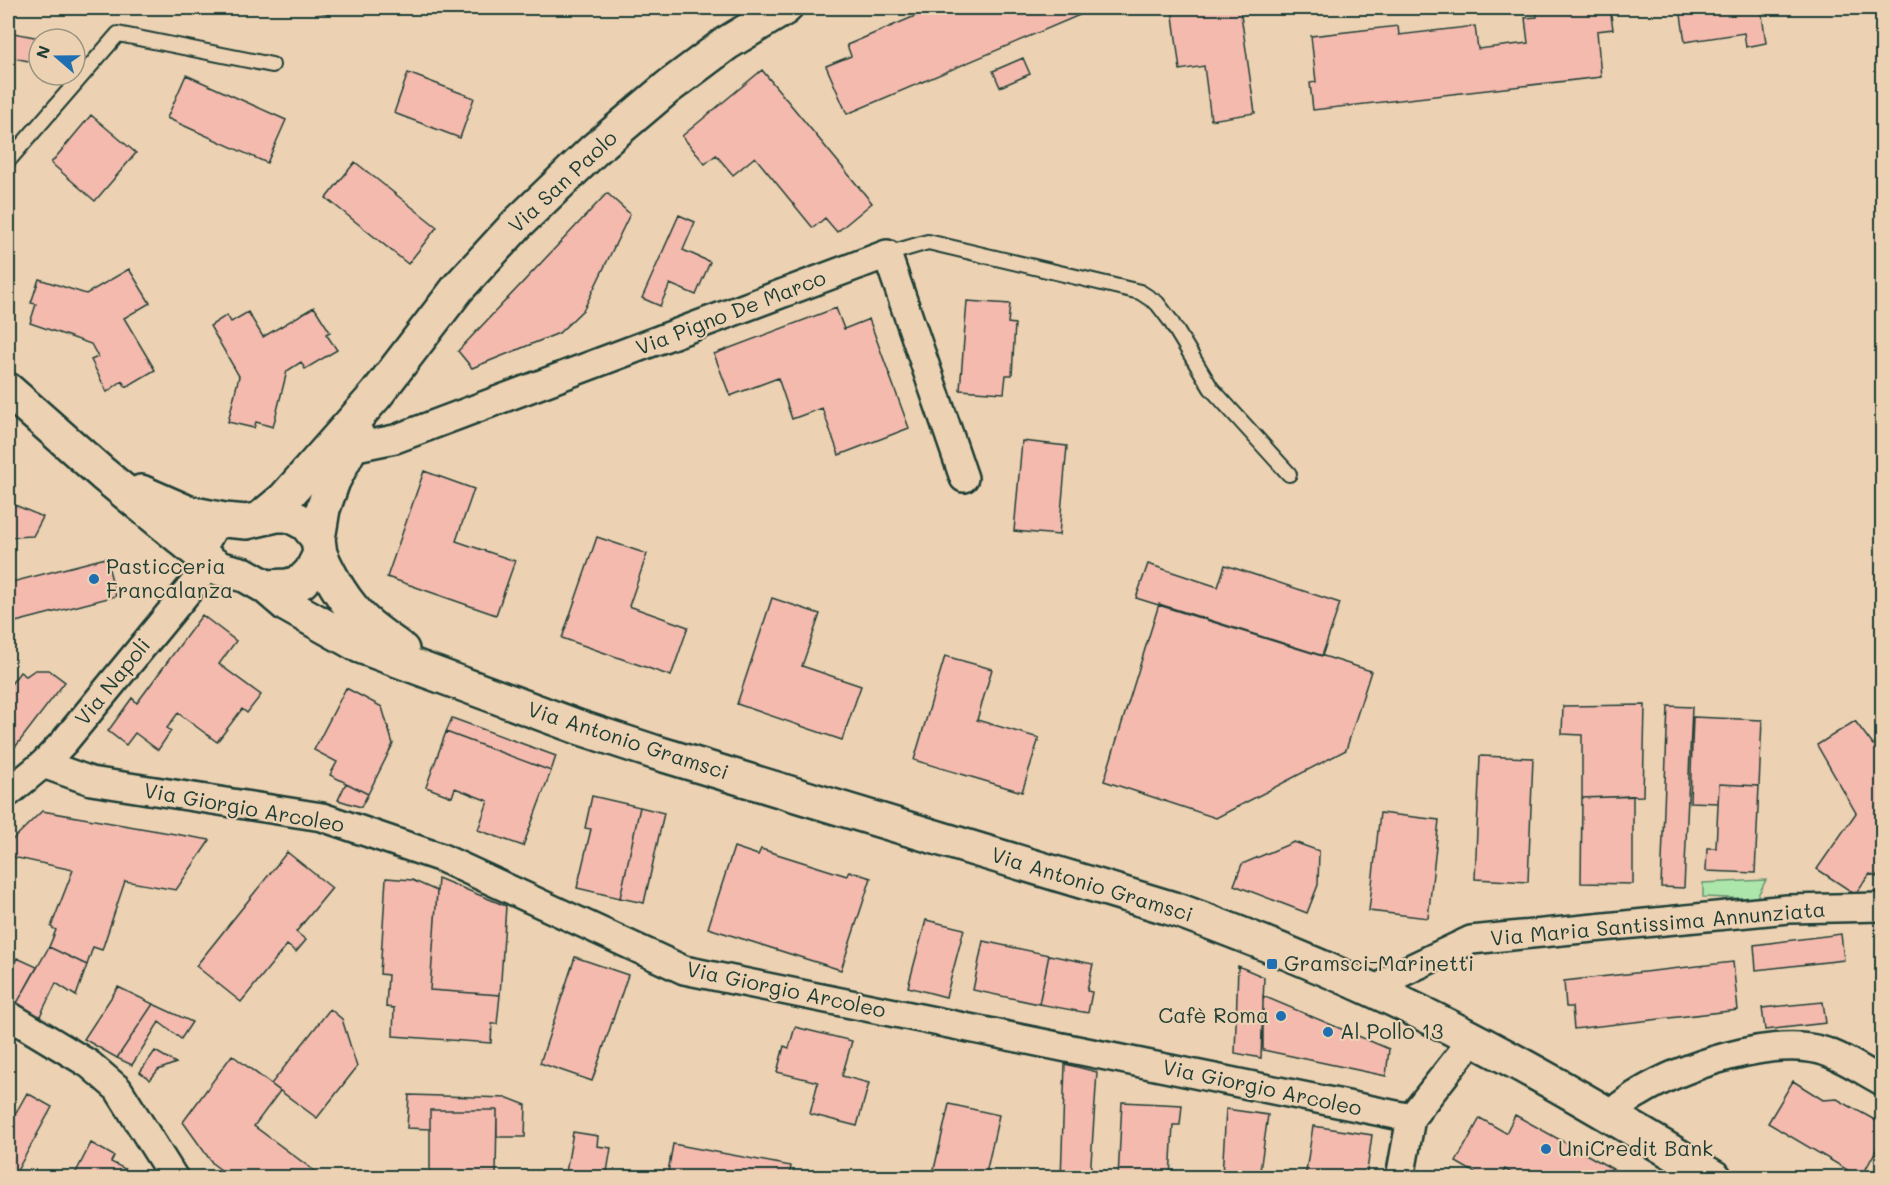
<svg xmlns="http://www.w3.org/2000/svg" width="1890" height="1185" font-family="Mali,sans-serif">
  <rect width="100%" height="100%" fill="#ecd2b3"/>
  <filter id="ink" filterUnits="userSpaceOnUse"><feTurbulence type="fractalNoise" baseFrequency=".0167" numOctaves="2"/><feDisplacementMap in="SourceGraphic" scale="12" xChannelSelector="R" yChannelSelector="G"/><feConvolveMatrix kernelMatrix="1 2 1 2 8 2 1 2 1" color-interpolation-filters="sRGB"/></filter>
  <g filter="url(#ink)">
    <!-- green -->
    <path fill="#ade6ab" stroke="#669270" stroke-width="1.5" d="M 1766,880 L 1756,899 L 1703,897 L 1703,883 Z"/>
    <!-- building -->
    <path fill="#f4baae" stroke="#1f3d34" stroke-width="1.5" d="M 296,8 L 331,8 L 330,14 Z
      M 934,8 L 1096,8 L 847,114 L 826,66 L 851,56 L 847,45 Z
      M 1172,8 L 1240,8 L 1255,113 L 1211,120 L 1204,66 L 1180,70 Z
      M 1536,8 L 1610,8 L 1613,29 L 1597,31 L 1601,77 L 1313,110 L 1310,83 L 1316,82 L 1311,36 L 1398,26 L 1399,35 L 1475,26 L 1478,49 L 1528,43 L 1525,18 L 1537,17 Z
      M 1680,8 L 1761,8 L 1766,43 L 1746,47 L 1744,33 L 1685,42 Z
      M 8,32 L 45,39 L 39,39 L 39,63 L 8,57 Z
      M 1023,58 L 1030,74 L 1000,87 L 993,71 Z
      M 762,70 L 872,203 L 837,232 L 825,218 L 813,228 L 755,157 L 733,175 L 716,155 L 705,164 L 682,136 Z
      M 408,73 L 474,98 L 460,138 L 394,113 Z
      M 186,75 L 286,120 L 267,163 L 167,118 Z
      M 91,115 L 136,153 L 95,201 L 51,163 Z
      M 355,162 L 437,227 L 408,264 L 326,198 Z
      M 607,193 L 630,214 L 584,309 L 559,333 L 472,368 L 458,351 Z
      M 679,215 L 695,222 L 683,250 L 710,262 L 696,295 L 670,284 L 660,306 L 642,298 Z
      M 129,269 L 150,303 L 124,318 L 155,370 L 126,387 L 122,381 L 107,392 L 91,360 L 98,357 L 91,344 L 30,323 L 36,304 L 31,303 L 39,279 L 86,294 Z
      M 967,301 L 1010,304 L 1008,323 L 1015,324 L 1012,375 L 1006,375 L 1004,393 L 960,390 Z
      M 314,307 L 330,332 L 326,334 L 337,350 L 305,369 L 301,362 L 287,371 L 273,427 L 256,422 L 254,428 L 228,422 L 239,376 L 210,326 L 227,315 L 231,322 L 248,312 L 263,337 Z
      M 836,308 L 844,329 L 869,319 L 909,428 L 839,455 L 822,408 L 792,419 L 778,378 L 730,396 L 714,354 Z
      M 1022,441 L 1067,446 L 1059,535 L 1014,531 Z
      M 424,471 L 474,489 L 456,541 L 515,561 L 496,615 L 387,577 Z
      M 8,502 L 43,517 L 33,536 L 12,537 L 8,535 Z
      M 597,537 L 647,554 L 629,606 L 688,627 L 671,676 L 562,638 Z
      M 106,558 L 116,596 L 8,624 L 8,583 Z
      M 1148,564 L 1218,587 L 1225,565 L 1340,603 L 1322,656 L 1136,598 Z
      M 772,598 L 820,614 L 802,666 L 861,686 L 842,740 L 737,704 Z
      M 1159,604 L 1371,671 L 1346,750 L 1216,818 L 1104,781 Z
      M 202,615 L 236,641 L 219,664 L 261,695 L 247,713 L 242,709 L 217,742 L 178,713 L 167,728 L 171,731 L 158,750 L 135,733 L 126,745 L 108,731 L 132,698 L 137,703 Z
      M 945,656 L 992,669 L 977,720 L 1039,738 L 1022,792 L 914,760 Z
      M 35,670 L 49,670 L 65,682 L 16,746 L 8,740 L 8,688 L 20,672 L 26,676 Z
      M 346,688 L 382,707 L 393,744 L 368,794 L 330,775 L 337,762 L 314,750 Z
      M 1645,705 L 1643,796 L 1582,798 L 1582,735 L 1562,734 L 1563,706 Z
      M 1668,706 L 1692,707 L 1684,888 L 1661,887 Z
      M 1693,717 L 1762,720 L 1759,786 L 1719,784 L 1718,803 L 1690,802 Z
      M 452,718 L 556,756 L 551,771 L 446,732 Z
      M 1855,721 L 1873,745 L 1879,741 L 1882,747 L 1882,867 L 1876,877 L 1870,874 L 1855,894 L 1817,869 L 1856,813 L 1817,745 Z
      M 446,732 L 551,771 L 523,846 L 478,830 L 488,801 L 455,788 L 452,797 L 426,787 Z
      M 1480,756 L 1533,758 L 1528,882 L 1475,879 Z
      M 346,783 L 368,794 L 361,807 L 338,800 Z
      M 1719,784 L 1759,786 L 1755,873 L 1706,871 L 1707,848 L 1716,848 Z
      M 592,796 L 640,807 L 620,898 L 577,888 L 591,829 L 585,828 Z
      M 1633,796 L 1633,884 L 1581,883 L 1582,798 Z
      M 640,807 L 664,813 L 644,903 L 620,898 Z
      M 42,811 L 210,840 L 176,890 L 125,881 L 102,950 L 93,947 L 87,965 L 49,947 L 56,930 L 51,927 L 73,870 L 8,856 L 8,844 Z
      M 1380,813 L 1439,820 L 1428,918 L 1369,911 Z
      M 1294,842 L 1319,851 L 1318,885 L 1307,913 L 1234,885 L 1242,864 Z
      M 734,847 L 758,855 L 761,849 L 847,876 L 849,871 L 871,878 L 841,970 L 708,928 Z
      M 287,852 L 332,888 L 296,932 L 306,940 L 296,952 L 287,945 L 241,1002 L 196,966 Z
      M 386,878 L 412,880 L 437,891 L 430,990 L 500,995 L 497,1024 L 492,1024 L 491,1043 L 393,1036 L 394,1008 L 386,1007 L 388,975 L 380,974 Z
      M 438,878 L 506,906 L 500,995 L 430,990 Z
      M 926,920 L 964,929 L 946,997 L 908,987 Z
      M 1841,934 L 1844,960 L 1756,970 L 1754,945 Z
      M 983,941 L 1049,955 L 1039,1004 L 973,990 Z
      M 49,947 L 87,965 L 76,996 L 56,983 L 39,1018 L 16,1005 Z
      M 1049,955 L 1093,964 L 1087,991 L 1092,992 L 1088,1013 L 1039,1004 Z
      M 575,957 L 628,975 L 592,1081 L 540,1063 Z
      M 17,958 L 37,967 L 16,1005 L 8,1000 L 8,975 Z
      M 1733,962 L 1738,1010 L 1574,1029 L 1572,1007 L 1566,1007 L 1564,981 Z
      M 1238,966 L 1264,977 L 1261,1058 L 1235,1053 Z
      M 118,987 L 153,1004 L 117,1058 L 84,1039 Z
      M 1263,996 L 1389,1049 L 1386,1076 L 1263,1050 Z
      M 1823,1002 L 1826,1023 L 1765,1030 L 1762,1008 Z
      M 153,1004 L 192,1022 L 181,1039 L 159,1022 L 132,1065 L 117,1058 Z
      M 330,1009 L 342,1019 L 357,1067 L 317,1118 L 271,1084 Z
      M 795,1027 L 852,1041 L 842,1076 L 869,1083 L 857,1126 L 810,1114 L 818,1082 L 777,1072 L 784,1046 L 789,1048 Z
      M 155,1051 L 176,1063 L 158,1070 L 150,1080 L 140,1072 Z
      M 232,1055 L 280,1091 L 254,1126 L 324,1178 L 232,1178 L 213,1164 L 183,1122 Z
      M 1065,1064 L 1097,1072 L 1090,1178 L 1061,1178 Z
      M 1793,1081 L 1823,1100 L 1837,1099 L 1882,1124 L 1882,1139 L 1861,1178 L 1768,1123 Z
      M 27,1093 L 52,1107 L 13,1178 L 8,1178 L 8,1115 L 13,1118 Z
      M 409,1095 L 508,1098 L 526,1105 L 525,1137 L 497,1137 L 497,1110 L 430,1110 L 430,1129 L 407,1128 Z
      M 1122,1102 L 1182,1105 L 1180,1125 L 1173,1125 L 1170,1178 L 1118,1178 Z
      M 949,1104 L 999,1115 L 985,1178 L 932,1178 Z
      M 1226,1109 L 1268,1115 L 1259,1178 L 1222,1176 Z
      M 430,1110 L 497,1110 L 496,1174 L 430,1174 Z
      M 1515,1115 L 1629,1178 L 1519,1178 L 1505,1169 L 1500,1178 L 1484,1178 L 1456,1162 L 1480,1118 L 1506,1133 Z
      M 1313,1126 L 1372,1135 L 1366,1178 L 1305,1178 Z
      M 573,1132 L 598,1136 L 597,1146 L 611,1148 L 606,1178 L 565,1178 Z
      M 91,1143 L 114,1156 L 111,1162 L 125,1169 L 121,1178 L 73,1178 Z
      M 673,1144 L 791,1166 L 789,1178 L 677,1178 L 677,1174 L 668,1172 Z"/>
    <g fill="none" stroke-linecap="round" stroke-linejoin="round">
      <!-- service casing -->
      <g stroke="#1f3d34" stroke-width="18">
        <path id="service" d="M 8,161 L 118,34 L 272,65
          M 887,254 L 928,242 L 1140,292 L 1157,303 L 1170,320 L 1211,388 L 1289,474"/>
      </g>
      <!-- minor casing -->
      <g stroke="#1f3d34" stroke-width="32">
        <path id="minor" d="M 351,448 L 395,439 L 887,254 L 964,478
          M 43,764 L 91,781 L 322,817 L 442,858 L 684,970 L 1411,1118
          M 8,793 L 43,764 L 64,742 L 211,563
          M 1375,991 L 1399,974 L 1471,940 L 1788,909 L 1882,907
          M 8,1015 L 89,1064 L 118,1089 L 174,1178
          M 1609,1115 C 1619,1107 1628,1099 1639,1093 C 1683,1066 1770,1037 1820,1050 C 1842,1056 1863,1071 1882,1081
          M 1400,1178 L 1411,1118 L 1472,1040"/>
      </g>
      <!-- secondary casing -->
      <g stroke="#1f3d34" stroke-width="38">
        <path id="secondary" d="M 8,390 L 103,474 L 211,563 L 221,569 L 245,575 L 266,587 L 287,605 L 360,646 L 578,727 L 654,752 L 1180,911 C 1245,935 1310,961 1373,990 C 1491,1044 1604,1111 1715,1178
          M 141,492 L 189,513 L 224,520
          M 261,518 L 284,499 L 376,395 L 458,288 L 517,224 L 594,150 L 667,88 L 727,43 L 785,8
          M 318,539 L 323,509 L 333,481 L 357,435
          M 320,554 C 331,579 345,603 364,621 C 376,632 390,641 402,650
          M 203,557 L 201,544 L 212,524 L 224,520 L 247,522 L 277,515 L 289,515 L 306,524 L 318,539 L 320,554 L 311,572 L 301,582 L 288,586 L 266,587"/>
      </g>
      <!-- service -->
      <use href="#service" stroke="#ecd2b3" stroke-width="14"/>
      <!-- minor -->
      <use href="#minor" stroke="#ecd2b3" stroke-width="27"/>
      <!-- secondary -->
      <use href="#secondary" stroke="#ecd2b3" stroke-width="33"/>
    </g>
  </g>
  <!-- markers -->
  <g fill="#1f6fb2" stroke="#ecd2b3" stroke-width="2">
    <circle cx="94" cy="579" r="6"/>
    <rect x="1266" y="958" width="12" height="12" rx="3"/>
    <circle cx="1281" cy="1016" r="6"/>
    <circle cx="1328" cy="1032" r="6"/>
    <circle cx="1546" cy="1149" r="6"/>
  </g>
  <g text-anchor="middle" stroke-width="4.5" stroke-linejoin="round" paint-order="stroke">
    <!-- street labels -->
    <g font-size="21" fill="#1f3d34" stroke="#ecd2b3">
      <text transform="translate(563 182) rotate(-43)" y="7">Via San Paolo</text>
      <text transform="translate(731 313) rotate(-21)" y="7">Via Pigno De Marco</text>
      <text transform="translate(113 682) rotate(-51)" y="7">Via Napoli</text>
      <text transform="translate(628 741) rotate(18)" y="7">Via Antonio Gramsci</text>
      <text transform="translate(244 808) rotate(10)" y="7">Via Giorgio Arcoleo</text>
      <text transform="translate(1092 885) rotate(17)" y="7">Via Antonio Gramsci</text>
      <text transform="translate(1658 924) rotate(-5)" y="7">Via Maria Santissima Annunziata</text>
      <text transform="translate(786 990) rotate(12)" y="7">Via Giorgio Arcoleo</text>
      <text transform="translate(1262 1088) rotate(12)" y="7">Via Giorgio Arcoleo</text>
    </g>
    <!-- poi labels -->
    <g font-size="21" fill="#1f3d34" stroke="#ecd2b3" text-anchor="start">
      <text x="106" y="574">Pasticceria<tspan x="106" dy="24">Francalanza</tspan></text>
      <text x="1284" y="971">Gramsci-Marinetti</text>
      <text x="1269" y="1023" text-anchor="end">Cafè Roma</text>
      <text x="1340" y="1039">Al Pollo 13</text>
      <text x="1558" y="1156">UniCredit Bank</text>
    </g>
  </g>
  <!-- margin -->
  <rect width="1890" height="1185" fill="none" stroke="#ecd2b3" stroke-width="30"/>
  <rect x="15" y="15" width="1860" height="1155" fill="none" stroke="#1f3d34" stroke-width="2" filter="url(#ink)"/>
  <!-- north arrow -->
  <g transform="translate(57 57) rotate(290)"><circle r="28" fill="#ecd2b3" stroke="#9a9680" stroke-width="1.5"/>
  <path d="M0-4.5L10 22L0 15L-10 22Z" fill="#1f6fb2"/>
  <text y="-9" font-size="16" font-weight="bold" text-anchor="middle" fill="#1f3d34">N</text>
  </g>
</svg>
